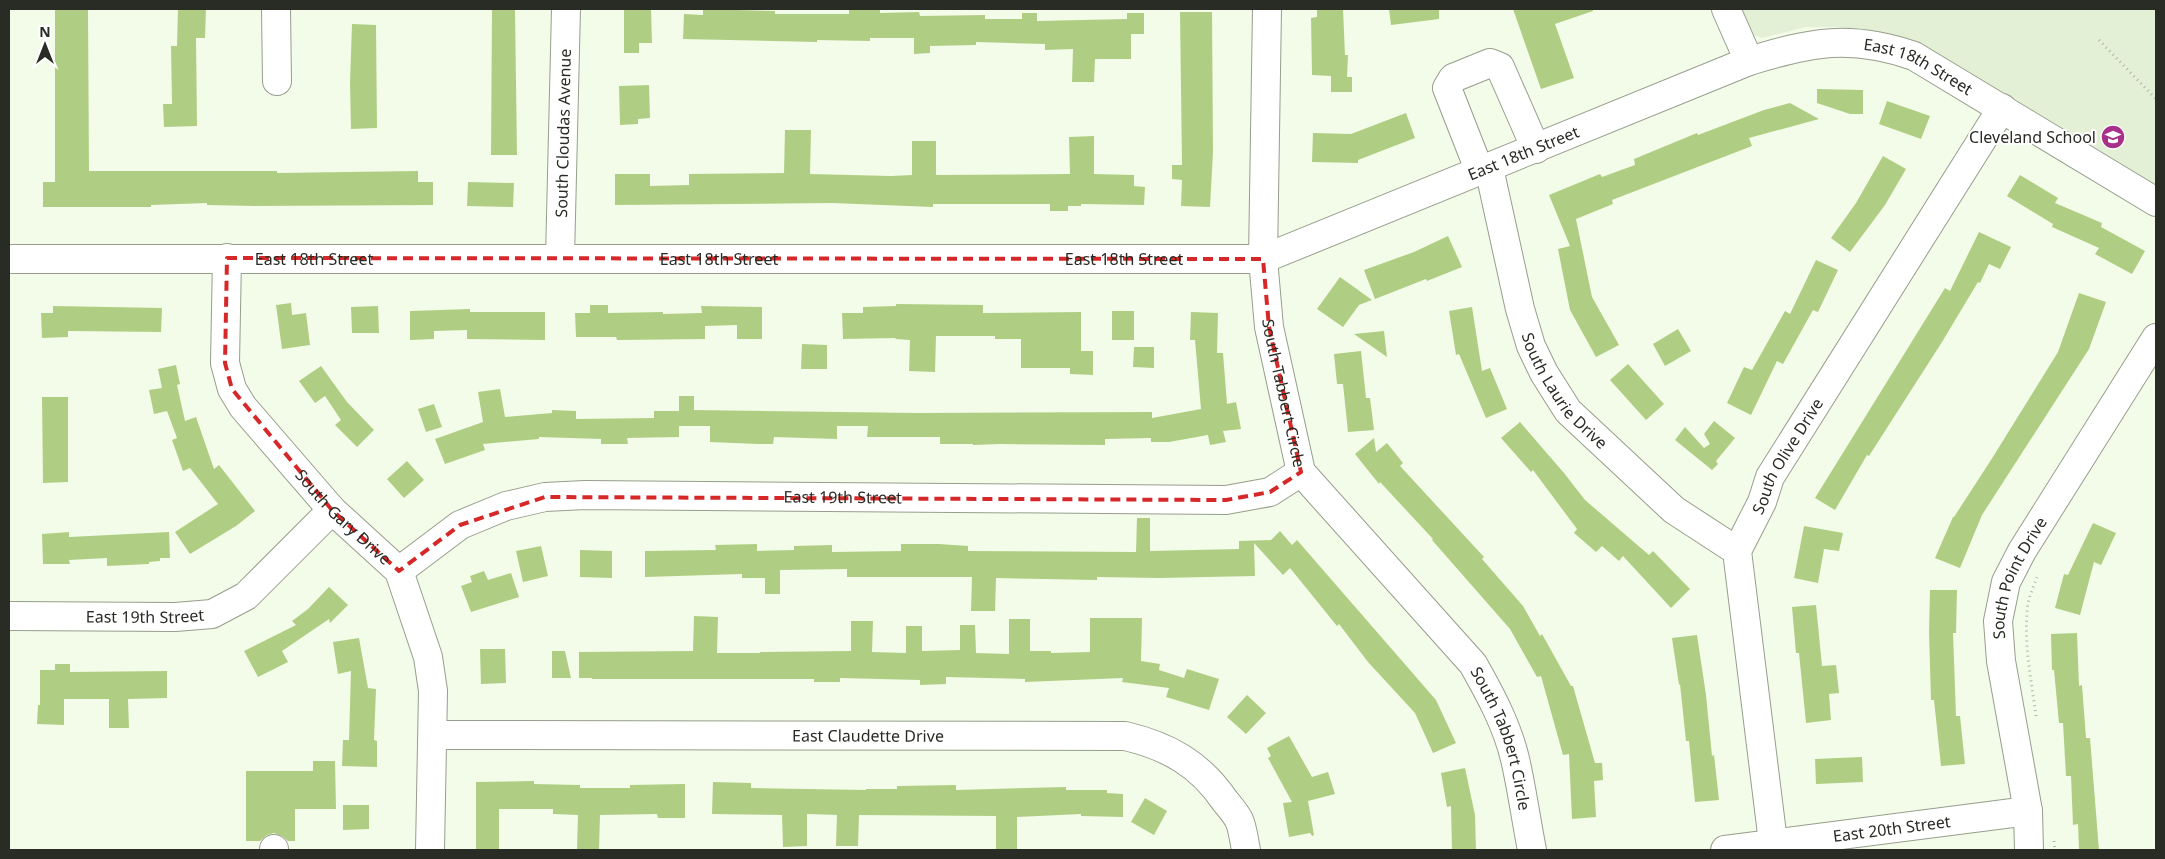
<svg xmlns="http://www.w3.org/2000/svg" width="2165" height="859" font-family="'Noto Sans',sans-serif">
  <rect width="100%" height="100%" fill="#f3fce8"/>
  <!-- built -->
  <path fill="#e4f0d5" d="M 1740,9 L 2156,9 L 2156,191 L 1902,41 L 1867,30 L 1837,27 L 1806,27 L 1762,38 L 1750,34 Z"/>
  <!-- building -->
  <path fill="#b0ce83" d="M 55,9 L 88,9 L 89,171 L 277,171 L 277,173 L 418,171 L 418,182 L 433,182 L 433,205 L 254,206 L 207,205 L 207,203 L 151,205 L 151,207 L 43,207 L 43,182 L 55,182 Z
    M 178,9 L 206,9 L 205,38 L 196,38 L 197,126 L 164,127 L 163,104 L 172,104 L 171,46 L 177,46 Z
    M 492,9 L 515,9 L 517,155 L 491,155 Z
    M 624,9 L 651,9 L 652,43 L 639,43 L 639,53 L 624,53 Z
    M 703,9 L 775,11 L 775,14 L 849,14 L 849,9 L 880,9 L 880,13 L 919,12 L 920,16 L 985,15 L 985,19 L 1022,19 L 1022,13 L 1037,13 L 1037,21 L 1127,19 L 1127,13 L 1144,13 L 1144,34 L 1131,34 L 1131,59 L 1095,59 L 1094,82 L 1072,82 L 1073,49 L 1045,50 L 1045,44 L 976,42 L 976,45 L 930,46 L 930,53 L 914,54 L 914,38 L 870,38 L 870,41 L 817,40 L 817,42 L 683,39 L 684,14 L 703,15 Z
    M 1317,9 L 1343,9 L 1345,55 L 1348,55 L 1347,77 L 1352,77 L 1352,92 L 1331,92 L 1331,76 L 1312,75 L 1311,18 L 1317,17 Z
    M 1389,9 L 1439,9 L 1439,19 L 1391,25 Z
    M 1513,9 L 1593,9 L 1593,11 L 1555,24 L 1574,78 L 1541,89 Z
    M 1180,12 L 1212,12 L 1213,152 L 1210,207 L 1181,206 L 1182,180 L 1172,179 L 1172,165 L 1182,165 Z
    M 352,24 L 376,25 L 377,128 L 351,129 L 350,83 Z
    M 649,85 L 650,118 L 638,119 L 638,124 L 620,125 L 619,86 Z
    M 1817,89 L 1863,90 L 1863,114 L 1850,114 L 1817,103 Z
    M 1887,101 L 1930,116 L 1921,139 L 1879,124 Z
    M 1790,103 L 1819,119 L 1749,138 L 1752,146 L 1612,200 L 1613,204 L 1576,219 L 1592,297 L 1619,345 L 1596,357 L 1570,310 L 1558,249 L 1570,246 L 1549,195 L 1600,174 L 1602,177 L 1635,165 L 1634,159 L 1697,133 L 1698,135 L 1764,110 Z
    M 1406,113 L 1415,138 L 1358,160 L 1358,163 L 1312,162 L 1313,133 L 1351,134 Z
    M 785,130 L 811,130 L 810,174 L 891,176 L 912,175 L 912,141 L 936,141 L 936,175 L 1070,174 L 1069,137 L 1094,136 L 1094,174 L 1134,175 L 1134,186 L 1145,187 L 1144,205 L 1081,204 L 1081,206 L 1068,206 L 1068,211 L 1050,211 L 1050,204 L 933,204 L 933,207 L 832,203 L 615,205 L 615,174 L 650,174 L 650,186 L 689,185 L 689,174 L 784,173 Z
    M 1883,156 L 1906,169 L 1885,205 L 1850,252 L 1831,238 L 1856,203 Z
    M 2020,175 L 2058,198 L 2055,203 L 2102,223 L 2101,227 L 2145,251 L 2132,274 L 2095,254 L 2099,248 L 2052,227 L 2053,224 L 2007,196 Z
    M 468,182 L 514,183 L 513,207 L 467,206 Z
    M 1979,232 L 2011,247 L 2000,269 L 1989,264 L 1980,283 L 1978,282 L 1942,342 L 1869,456 L 1867,455 L 1835,510 L 1815,498 L 1945,288 L 1950,291 Z
    M 1448,236 L 1462,267 L 1427,281 L 1426,279 L 1375,299 L 1364,270 L 1414,252 Z
    M 1816,260 L 1838,270 L 1818,312 L 1813,310 L 1783,364 L 1777,361 L 1751,415 L 1727,403 L 1744,367 L 1752,370 L 1785,311 L 1790,314 Z
    M 1340,277 L 1372,300 L 1359,305 L 1343,327 L 1317,309 Z
    M 2079,293 L 2106,302 L 2089,349 L 1982,515 L 1960,568 L 1935,558 L 1953,517 L 1954,517 L 1991,460 L 2058,352 Z
    M 291,303 L 292,315 L 306,313 L 310,345 L 282,349 L 276,305 Z
    M 896,304 L 983,305 L 983,313 L 1081,312 L 1081,351 L 1093,351 L 1093,375 L 1070,374 L 1070,368 L 1021,368 L 1021,339 L 995,339 L 995,336 L 936,336 L 935,372 L 909,371 L 910,340 L 895,339 L 896,338 L 843,339 L 842,313 L 863,313 L 863,307 L 896,306 Z
    M 590,305 L 608,305 L 608,313 L 663,312 L 663,314 L 702,313 L 701,306 L 762,307 L 762,339 L 737,339 L 737,325 L 705,326 L 705,339 L 617,340 L 616,337 L 576,337 L 575,313 L 590,313 Z
    M 53,306 L 162,308 L 161,332 L 68,331 L 68,337 L 42,338 L 41,313 L 53,313 Z
    M 378,306 L 379,333 L 352,333 L 351,307 Z
    M 1472,307 L 1482,371 L 1490,368 L 1507,409 L 1486,418 L 1459,354 L 1456,355 L 1449,311 Z
    M 470,309 L 470,312 L 545,312 L 545,340 L 467,339 L 467,330 L 434,331 L 434,339 L 410,340 L 410,311 Z
    M 1112,311 L 1134,311 L 1134,340 L 1112,340 Z
    M 1191,312 L 1218,313 L 1217,353 L 1223,353 L 1227,404 L 1236,402 L 1241,429 L 1223,431 L 1226,442 L 1210,445 L 1208,435 L 1169,442 L 1151,442 L 1151,438 L 1105,439 L 1105,445 L 1000,444 L 973,445 L 973,444 L 940,444 L 940,437 L 867,437 L 868,426 L 837,426 L 837,439 L 774,437 L 773,444 L 758,444 L 710,442 L 710,426 L 679,426 L 679,437 L 627,438 L 628,444 L 601,444 L 601,439 L 539,437 L 539,439 L 483,444 L 485,450 L 445,464 L 435,439 L 483,422 L 478,392 L 500,389 L 505,417 L 552,413 L 552,410 L 576,411 L 576,419 L 654,418 L 654,411 L 679,411 L 679,396 L 694,396 L 694,410 L 918,413 L 1152,412 L 1152,418 L 1201,409 L 1195,340 L 1190,340 Z
    M 1678,329 L 1691,351 L 1665,366 L 1653,344 Z
    M 1384,331 L 1387,357 L 1354,334 Z
    M 802,344 L 827,345 L 827,369 L 801,369 Z
    M 1134,347 L 1154,347 L 1154,368 L 1133,367 Z
    M 1361,351 L 1366,398 L 1370,398 L 1374,430 L 1348,432 L 1343,384 L 1337,384 L 1334,354 Z
    M 1628,364 L 1664,404 L 1646,420 L 1610,380 Z
    M 176,365 L 180,384 L 177,385 L 185,421 L 196,417 L 214,469 L 219,465 L 255,511 L 236,526 L 190,554 L 175,532 L 218,504 L 190,468 L 183,471 L 172,440 L 177,438 L 167,411 L 154,414 L 149,390 L 162,388 L 158,369 Z
    M 321,366 L 347,402 L 374,430 L 357,447 L 335,425 L 341,420 L 325,396 L 315,403 L 299,381 Z
    M 42,397 L 68,397 L 68,482 L 43,483 Z
    M 434,404 L 442,427 L 426,432 L 418,409 Z
    M 1714,421 L 1735,438 L 1716,461 L 1718,464 L 1712,470 L 1675,440 L 1685,427 L 1704,448 L 1710,444 L 1704,434 Z
    M 1520,422 L 1564,473 L 1585,500 L 1649,555 L 1653,551 L 1690,589 L 1671,608 L 1623,556 L 1619,561 L 1602,546 L 1596,552 L 1574,533 L 1577,529 L 1533,470 L 1531,472 L 1501,438 Z
    M 1374,438 L 1376,452 L 1387,443 L 1403,463 L 1400,466 L 1484,557 L 1482,559 L 1523,606 L 1540,636 L 1542,634 L 1571,686 L 1573,686 L 1595,763 L 1602,763 L 1603,780 L 1594,781 L 1596,817 L 1572,819 L 1569,754 L 1563,755 L 1541,676 L 1537,677 L 1510,629 L 1432,540 L 1433,539 L 1380,482 L 1379,484 L 1355,454 Z
    M 407,461 L 424,480 L 404,498 L 387,479 Z
    M 1137,518 L 1150,518 L 1150,551 L 1239,549 L 1239,541 L 1271,540 L 1280,531 L 1292,545 L 1297,540 L 1436,700 L 1456,743 L 1433,753 L 1415,713 L 1368,662 L 1339,624 L 1337,626 L 1290,568 L 1283,575 L 1254,543 L 1255,576 L 1159,578 L 1097,577 L 1097,580 L 996,578 L 995,611 L 971,611 L 972,577 L 847,577 L 847,569 L 780,570 L 780,594 L 765,594 L 765,578 L 742,578 L 742,574 L 645,577 L 645,551 L 716,550 L 715,545 L 757,544 L 757,551 L 794,550 L 794,546 L 832,545 L 832,552 L 901,551 L 901,544 L 939,544 L 968,546 L 968,551 L 1136,552 Z
    M 2093,523 L 2116,533 L 2101,565 L 2094,562 L 2080,615 L 2055,608 L 2064,574 L 2068,575 Z
    M 1804,526 L 1843,533 L 1839,551 L 1824,549 L 1818,583 L 1794,578 Z
    M 69,532 L 69,537 L 169,532 L 170,558 L 160,558 L 160,561 L 149,562 L 149,564 L 107,566 L 107,558 L 69,560 L 70,564 L 43,564 L 42,534 Z
    M 541,546 L 548,576 L 523,582 L 516,551 Z
    M 580,550 L 612,551 L 612,578 L 580,577 Z
    M 484,571 L 488,580 L 511,573 L 519,597 L 471,612 L 461,586 L 472,582 L 470,576 Z
    M 329,587 L 348,605 L 330,623 L 329,619 L 282,651 L 288,662 L 258,677 L 244,651 L 296,625 L 292,621 L 308,609 Z
    M 1930,590 L 1957,590 L 1956,633 L 1953,633 L 1956,716 L 1960,716 L 1965,764 L 1941,766 L 1934,700 L 1931,700 L 1929,632 Z
    M 1816,605 L 1822,666 L 1836,665 L 1839,693 L 1829,694 L 1831,720 L 1806,723 L 1799,653 L 1796,653 L 1792,607 Z
    M 694,616 L 718,617 L 717,653 L 760,653 L 760,652 L 851,651 L 851,621 L 873,621 L 872,652 L 906,653 L 906,626 L 922,626 L 922,651 L 960,650 L 960,625 L 975,625 L 976,653 L 1009,654 L 1009,619 L 1030,619 L 1030,651 L 1051,651 L 1051,653 L 1090,652 L 1090,618 L 1142,618 L 1141,661 L 1160,664 L 1159,670 L 1184,678 L 1187,669 L 1219,679 L 1209,710 L 1166,697 L 1169,688 L 1122,682 L 1123,678 L 1025,682 L 1025,679 L 946,677 L 946,684 L 920,685 L 920,680 L 840,678 L 840,682 L 814,682 L 814,679 L 592,679 L 592,678 L 579,678 L 579,652 L 693,651 Z
    M 2077,633 L 2079,686 L 2082,685 L 2086,738 L 2090,738 L 2099,850 L 2079,850 L 2078,824 L 2073,825 L 2071,776 L 2066,776 L 2063,723 L 2059,723 L 2054,670 L 2052,670 L 2051,634 Z
    M 1697,635 L 1706,695 L 1712,756 L 1714,755 L 1719,800 L 1695,802 L 1689,741 L 1686,741 L 1680,684 L 1679,685 L 1672,638 Z
    M 359,638 L 368,688 L 376,689 L 374,740 L 377,741 L 377,767 L 342,766 L 343,740 L 349,740 L 351,671 L 338,674 L 333,642 Z
    M 480,649 L 505,649 L 506,683 L 481,684 Z
    M 552,651 L 565,651 L 571,678 L 552,678 Z
    M 55,664 L 70,664 L 70,672 L 167,671 L 167,698 L 128,699 L 129,728 L 109,728 L 109,699 L 64,699 L 64,725 L 37,724 L 38,705 L 40,705 L 40,670 L 55,670 Z
    M 1247,695 L 1266,713 L 1246,734 L 1227,717 Z
    M 1289,736 L 1312,777 L 1328,772 L 1335,794 L 1308,801 L 1314,835 L 1312,836 L 1310,833 L 1289,837 L 1283,803 L 1292,802 L 1268,758 L 1271,756 L 1267,748 Z
    M 1862,757 L 1863,782 L 1816,784 L 1815,759 Z
    M 313,761 L 335,761 L 336,809 L 295,809 L 295,841 L 288,841 L 282,836 L 274,833 L 267,835 L 260,841 L 246,841 L 246,771 L 313,771 Z
    M 1465,768 L 1475,815 L 1476,850 L 1452,850 L 1451,806 L 1447,807 L 1441,773 Z
    M 534,781 L 534,784 L 580,785 L 580,788 L 630,788 L 630,785 L 685,784 L 685,818 L 658,818 L 657,814 L 600,815 L 599,850 L 577,849 L 578,815 L 553,814 L 553,809 L 499,809 L 499,850 L 476,850 L 476,782 Z
    M 713,782 L 751,783 L 751,788 L 866,790 L 866,789 L 897,789 L 897,786 L 956,785 L 956,790 L 1066,787 L 1066,790 L 1107,790 L 1107,793 L 1123,794 L 1123,817 L 1081,816 L 1081,814 L 1017,817 L 1017,850 L 996,850 L 996,816 L 859,815 L 858,846 L 836,846 L 837,815 L 807,814 L 807,846 L 783,847 L 782,815 L 712,814 Z
    M 1145,798 L 1167,811 L 1154,835 L 1131,822 Z
    M 343,805 L 369,805 L 369,829 L 343,830 Z"/>
  <g fill="none" stroke-linecap="round" stroke-linejoin="round">
    <!-- minor casing -->
    <g stroke="#969e8c" stroke-width="30">
      <g id="minor">
        <path d="M 276,9 L 277,81"/>
        <path id="s1" d="M 1267,9 L 1263,259 L 1269,327 L 1301,472 L 1473,664 C 1490,694 1507,725 1515,759 C 1522,789 1526,820 1532,850"/>
        <path d="M 1726,9 L 1749,61"/>
        <path id="s2" d="M 1489,168 L 1520,309 L 1531,346 L 1544,373 L 1568,411 L 1674,510 L 1737,551"/>
        <path d="M 1480,172 L 1447,88 L 1453,78 L 1490,63 L 1500,67 L 1536,149"/>
        <path id="s3" d="M 227,258 L 225,363 L 232,389 L 243,407 L 332,510 L 399,571 L 428,657 L 433,691 L 430,850"/>
        <path id="s4" d="M 560,258 L 566,9"/>
        <path id="s5" d="M 9,259 L 1263,259 L 1749,61 C 1812,42 1850,34 1914,56 L 2156,202"/>
        <path id="s6" d="M 399,571 L 460,525 L 506,506 L 545,497 L 585,495 L 1226,500 L 1270,492 L 1301,472"/>
        <path id="s7" d="M 9,616 L 175,617 L 212,614 L 246,596 L 332,510"/>
        <path id="s8" d="M 433,735 L 1125,736 C 1168,746 1200,764 1225,801 C 1230,807 1236,814 1239,820 C 1243,829 1244,841 1246,850"/>
        <path d="M 274,849 L 274,850"/>
        <path id="s9" d="M 1725,850 L 2028,811"/>
        <path id="s10" d="M 1774,850 L 1737,551 L 1762,502 L 1770,477 L 2002,108"/>
        <path id="s11" d="M 2029,850 L 2028,811 L 2001,661 L 1998,621 L 2006,582 L 2022,551 L 2156,338"/>
      </g>
    </g>
    <!-- path -->
    <path stroke="#afb6a6" stroke-width="3" stroke-dasharray="1 4" stroke-linecap="butt" d="M 2099,40 L 2156,99
      M 2036,716 C 2031,679 2023,640 2028,603 C 2030,594 2034,585 2037,577
      M 2054,841 L 2055,850"/>
    <!-- minor -->
    <use href="#minor" stroke="#fff" stroke-width="28"/>
  </g>
  <!-- marked area -->
  <path fill="none" stroke="#d62828" stroke-width="4" stroke-dasharray="10 6" stroke-linejoin="round" d="M 227,258 L 1263,259 L 1269,327 L 1301,472 L 1270,492 L 1226,500 L 545,497 L 460,525 L 399,571 L 332,510 L 232,389 L 225,363 Z"/>
  <!-- icons -->
  <defs>
    <g id="school-disc" transform="scale(1.25)"><circle r="9.5" fill="#a73088" stroke="#fff"/><path d="M0-5L7-2L0 1L-7-2ZM-4 1L0 2.5L4 1V4Q0 6-4 4Z" fill="#fff"/></g>
  </defs>
  <g fill-rule="evenodd">
    <use href="#school-disc" x="2113" y="137"/>
  </g>
  <g text-anchor="middle" stroke-width="4" stroke-linejoin="round" paint-order="stroke">
    <!-- street labels -->
    <g font-size="16" fill="#292c25" stroke="#fff">
      <text dy="6" stroke="none"><textPath href="#s5" startOffset="1955">East 18th Street</textPath></text>
      <text dy="6" stroke="none"><textPath href="#s4" startOffset="125">South Cloudas Avenue</textPath></text>
      <text dy="6" stroke="none"><textPath href="#s5" startOffset="1535">East 18th Street</textPath></text>
      <text dy="6" stroke="none"><textPath href="#s5" startOffset="305">East 18th Street</textPath></text>
      <text dy="6" stroke="none"><textPath href="#s5" startOffset="710">East 18th Street</textPath></text>
      <text dy="6" stroke="none"><textPath href="#s5" startOffset="1115">East 18th Street</textPath></text>
      <text dy="6" stroke="none"><textPath href="#s2" startOffset="239">South Laurie Drive</textPath></text>
      <text dy="6" stroke="none"><textPath href="#s1" startOffset="386">South Tabbert Circle</textPath></text>
      <text dy="6" stroke="none"><textPath href="#s10" startOffset="409">South Olive Drive</textPath></text>
      <text dy="6" stroke="none"><textPath href="#s6" startOffset="464">East 19th Street</textPath></text>
      <text dy="6" stroke="none"><textPath href="#s3" startOffset="302">South Gary Drive</textPath></text>
      <text dy="6" stroke="none"><textPath href="#s11" startOffset="279">South Point Drive</textPath></text>
      <text dy="6" stroke="none"><textPath href="#s7" startOffset="136">East 19th Street</textPath></text>
      <text dy="6" stroke="none"><textPath href="#s8" startOffset="435">East Claudette Drive</textPath></text>
      <text dy="6" stroke="none"><textPath href="#s1" startOffset="805">South Tabbert Circle</textPath></text>
      <text dy="6" stroke="none"><textPath href="#s9" startOffset="168">East 20th Street</textPath></text>
    </g>
    <!-- poi labels -->
    <g font-size="16" fill="#292c25" stroke="#fff" text-anchor="end">
      <text x="2096" y="143">Cleveland School</text>
    </g>
  </g>
  <!-- border -->
  <rect width="2165" height="859" fill="none" stroke="#292c25" stroke-width="20"/>
  <!-- north arrow -->
  <g transform="translate(45 45)" stroke="#ffffff" stroke-width="4" paint-order="stroke">
  <path d="M0-4L9 19L0 12L-9 19Z" fill="#292c25"/>
  <text y="-8" font-size="14" font-weight="bold" text-anchor="middle" fill="#292c25">N</text>
  </g>
</svg>
